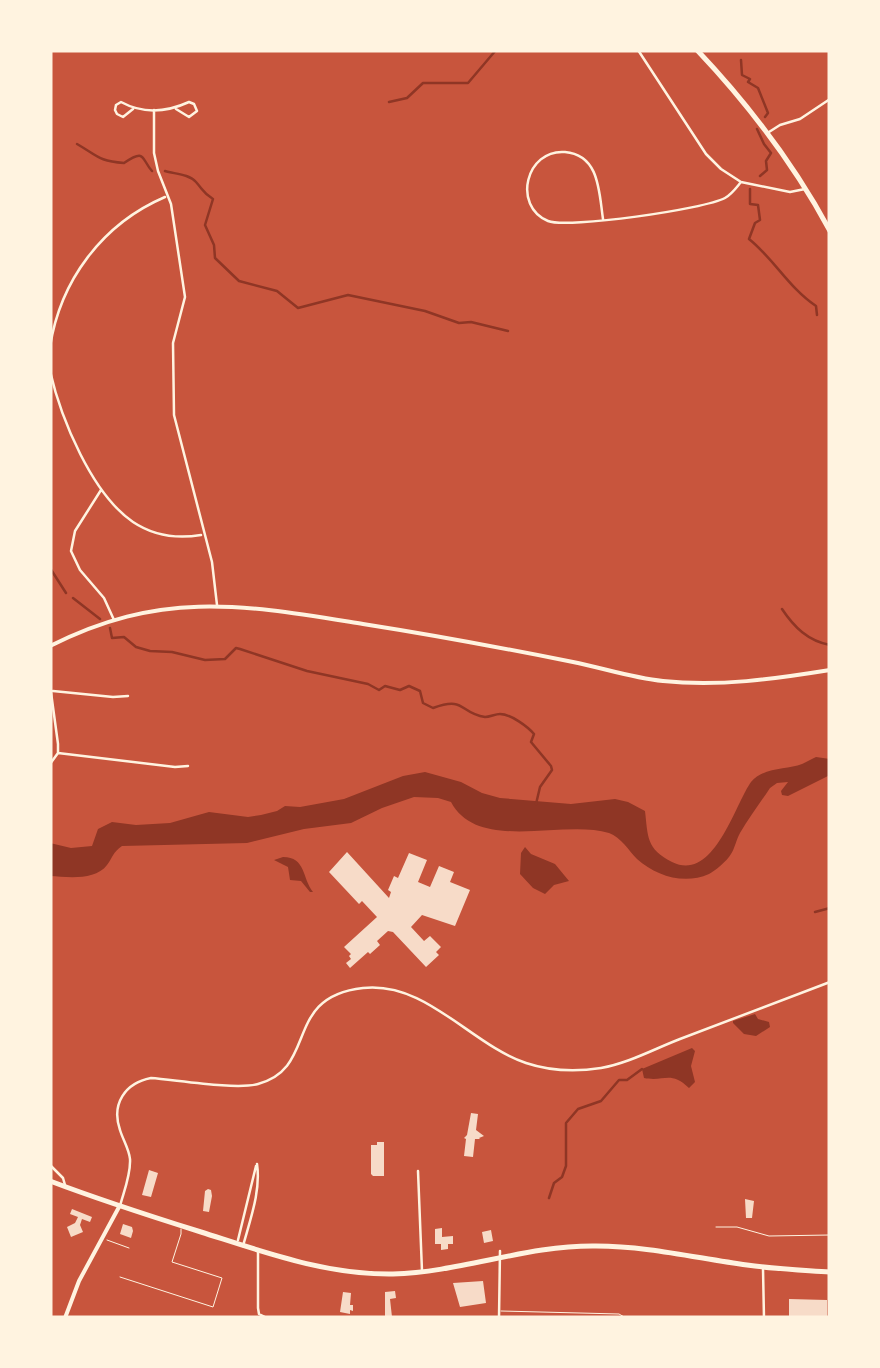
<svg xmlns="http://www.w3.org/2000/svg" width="880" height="1368" font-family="'Public Sans',sans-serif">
  <rect width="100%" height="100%" fill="#c8553d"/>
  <!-- water -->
  <path fill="#8f3625" d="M 816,757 L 830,759 L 830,775 L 788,796 L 782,795 L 781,791 L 788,782 L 777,783 L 770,788 C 760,803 749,818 740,833 C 736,840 735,848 731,854 C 727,861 715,871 709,874 C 684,885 656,876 637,859 C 629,851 621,837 609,833 C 563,819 478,853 451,802 L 438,798 L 414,797 L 382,808 L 351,823 L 304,829 L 247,843 L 122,846 C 113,852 113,857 107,865 C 95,881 67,877 50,876 L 50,843 L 71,848 L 92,846 L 98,829 L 112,822 L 136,825 L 170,823 L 209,812 L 248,817 L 261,815 L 277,811 L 285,806 L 300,807 L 344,799 L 403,776 L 425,772 L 461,782 L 482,793 L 500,798 L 571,804 L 615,799 L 628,802 L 645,811 C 648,836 646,849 672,862 C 714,883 735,804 751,782 C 763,767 787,770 802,764 C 807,762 811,759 816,757 Z
    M 525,847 L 531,854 L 555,864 L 569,881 L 554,885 L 545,894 L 533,888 L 520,874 L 521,853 Z
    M 283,857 C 306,857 302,878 313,892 L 310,892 L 301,881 L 290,880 L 288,867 L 274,860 Z
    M 755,1014 L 758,1019 L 769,1022 L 770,1027 L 756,1036 L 744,1034 L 733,1023 L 733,1021 Z
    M 692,1048 L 695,1051 L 691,1066 L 695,1082 L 689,1088 C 670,1070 665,1082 644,1078 L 642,1069 Z"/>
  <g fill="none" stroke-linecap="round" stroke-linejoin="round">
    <!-- stream -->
    <path stroke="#8f3625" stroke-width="2.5" d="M 741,60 L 742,75 L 750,79 L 748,82 L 758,88 L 768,113 L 765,117
      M 389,102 L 407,98 L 423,83 L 468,83 L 496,50
      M 757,129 L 764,144 L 771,153 L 766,161 L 767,170 L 760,176
      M 77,144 C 98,156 98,161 124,163 C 146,148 141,159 152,171
      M 165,171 C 175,174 189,174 196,182 C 204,191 203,193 213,199 L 205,225 L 214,245 L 215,258 L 239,281 L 277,291 L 298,308 L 348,295 L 425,311 L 459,323 L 471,322 L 508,331
      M 750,189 L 750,204 L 758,205 L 760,220 L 755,223 L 749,239 C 774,259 789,288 816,306 L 817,315
      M 50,568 L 66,593
      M 73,598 L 100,619
      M 782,609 C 794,627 808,641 830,645
      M 110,628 L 112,638 L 124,637 L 136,647 L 150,651 L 172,652 L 205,660 L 225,659 L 236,648 L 240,649 L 307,671 L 368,684 L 379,690 L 385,686 L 400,690 L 409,686 L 420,691 L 423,703 L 433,708 C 466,696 459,713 485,717 C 490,717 495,714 500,714 C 511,714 528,727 534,734 L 531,742 L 551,766 L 552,770 L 540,787 L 536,804
      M 815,912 L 830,908
      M 549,1198 L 554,1183 L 562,1177 L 566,1166 L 566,1123 L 578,1109 L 601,1101 L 619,1080 L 627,1080 L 642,1069"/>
  </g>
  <!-- building -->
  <path fill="#f7dbc8" d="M 347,852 L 389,898 L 391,892 L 388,890 L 394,876 L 398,878 L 409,853 L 427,860 L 418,882 L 430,887 L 439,866 L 454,872 L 450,882 L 470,890 L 455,926 L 422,915 L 411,927 L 424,941 L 430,936 L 441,947 L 436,952 L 439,955 L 426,967 L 393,932 L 388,931 L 377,941 L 380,945 L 370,954 L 368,952 L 350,968 L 346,963 L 351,959 L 349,956 L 351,954 L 344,947 L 377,917 L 362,901 L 359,904 L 329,872 Z
    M 471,1113 L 478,1114 L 476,1130 L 484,1136 L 479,1138 L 480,1139 L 475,1139 L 473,1157 L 464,1156 L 466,1139 L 464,1138 L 467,1135 Z
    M 377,1142 L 384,1142 L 384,1176 L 373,1176 L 371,1174 L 371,1145 L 377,1145 Z
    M 149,1170 L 158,1173 L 151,1197 L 142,1195 Z
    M 208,1189 L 211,1190 L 212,1196 L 209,1212 L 203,1211 L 205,1191 Z
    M 745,1199 L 754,1201 L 752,1218 L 746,1218 Z
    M 72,1209 L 92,1217 L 90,1222 L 82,1219 L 80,1225 L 83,1232 L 71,1237 L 67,1227 L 75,1223 L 78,1217 L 70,1214 Z
    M 123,1224 L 132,1227 L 133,1231 L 131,1238 L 120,1234 Z
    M 442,1228 L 442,1237 L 453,1236 L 453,1244 L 448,1244 L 448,1249 L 441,1250 L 441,1244 L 435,1244 L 435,1229 Z
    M 491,1230 L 493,1241 L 484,1243 L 482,1232 Z
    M 483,1281 L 486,1303 L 460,1307 L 453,1283 Z
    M 395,1291 L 396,1298 L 390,1299 L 392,1317 L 385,1318 L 385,1292 Z
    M 343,1292 L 351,1293 L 350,1305 L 353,1305 L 353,1311 L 350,1310 L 350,1314 L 340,1312 Z
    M 789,1299 L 827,1300 L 827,1318 L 789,1318 Z"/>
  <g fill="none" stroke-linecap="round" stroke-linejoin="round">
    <!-- service -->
    <path stroke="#fff3e0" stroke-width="1" d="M 716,1227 L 737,1227 L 769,1236 L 830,1235
      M 107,1240 L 129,1248
      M 120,1277 L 213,1307 L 222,1278 L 172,1262 L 181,1234 L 181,1229
      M 501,1311 L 619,1314 L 626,1318"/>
    <!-- minor -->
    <path stroke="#fff3e0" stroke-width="2.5" d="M 638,50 L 706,154 L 721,169 L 741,182 L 790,192 L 805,189
      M 133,109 L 123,117 L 117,114 L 115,110 L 116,105 L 121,102 C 143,114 167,112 189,102 L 194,104 L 197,111 L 189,117 L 176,109
      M 154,110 L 154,153 L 158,171 L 171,204 L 185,297 L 173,343 L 174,415 L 212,562 L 217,605
      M 769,132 L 780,125 L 800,119 L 830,99
      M 603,219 C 599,193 600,155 565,152 C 526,149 512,206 548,221 C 567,229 705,209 725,198 C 732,194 736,188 741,182
      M 50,347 C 60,281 102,224 165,197
      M 50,371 C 61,419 92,494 133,522 C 154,536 177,539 201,535
      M 101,490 L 75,531 L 71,551 L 80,570 L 104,598 L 114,620
      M 50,685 L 58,744 L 58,753 L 50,764
      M 53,691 L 113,697 L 128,696
      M 58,753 L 175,767 L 188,766
      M 50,1165 L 63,1178 L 65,1185
      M 418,1171 L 422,1271
      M 120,1206 C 124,1191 131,1174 130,1159 C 129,1149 123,1140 120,1130 C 111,1104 125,1083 151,1078 C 177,1080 236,1090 258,1084 C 319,1068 282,997 363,988 C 426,981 470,1044 526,1063 C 550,1071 576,1072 601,1068 C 629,1063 654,1049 680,1039 C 730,1020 780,1001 830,982
      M 238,1240 L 256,1166
      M 243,1246 C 250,1220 261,1191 257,1164
      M 258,1251 L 258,1308 L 259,1314 L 267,1318
      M 763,1269 L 764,1318
      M 499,1318 L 500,1251"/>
    <!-- tertiary -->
    <path stroke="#fff3e0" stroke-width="4" d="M 50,646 C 163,589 244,605 363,624 C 433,635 503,648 573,662 C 603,668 632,678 663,681 C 719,687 774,679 830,670
      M 65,1318 L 79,1281 L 119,1207"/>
    <!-- primary -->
    <path stroke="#fff3e0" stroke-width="5" d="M 697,50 C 749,105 794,164 830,231"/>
    <!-- trunk -->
    <path stroke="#fff3e0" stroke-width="5" d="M 50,1181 C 100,1200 150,1216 201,1232 C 264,1252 326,1275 393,1274 C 462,1272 527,1245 596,1246 C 647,1246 696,1258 747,1265 C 774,1269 802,1270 830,1272"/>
  </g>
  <!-- border -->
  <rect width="880" height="1368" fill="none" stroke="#fff3e0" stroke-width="105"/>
</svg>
